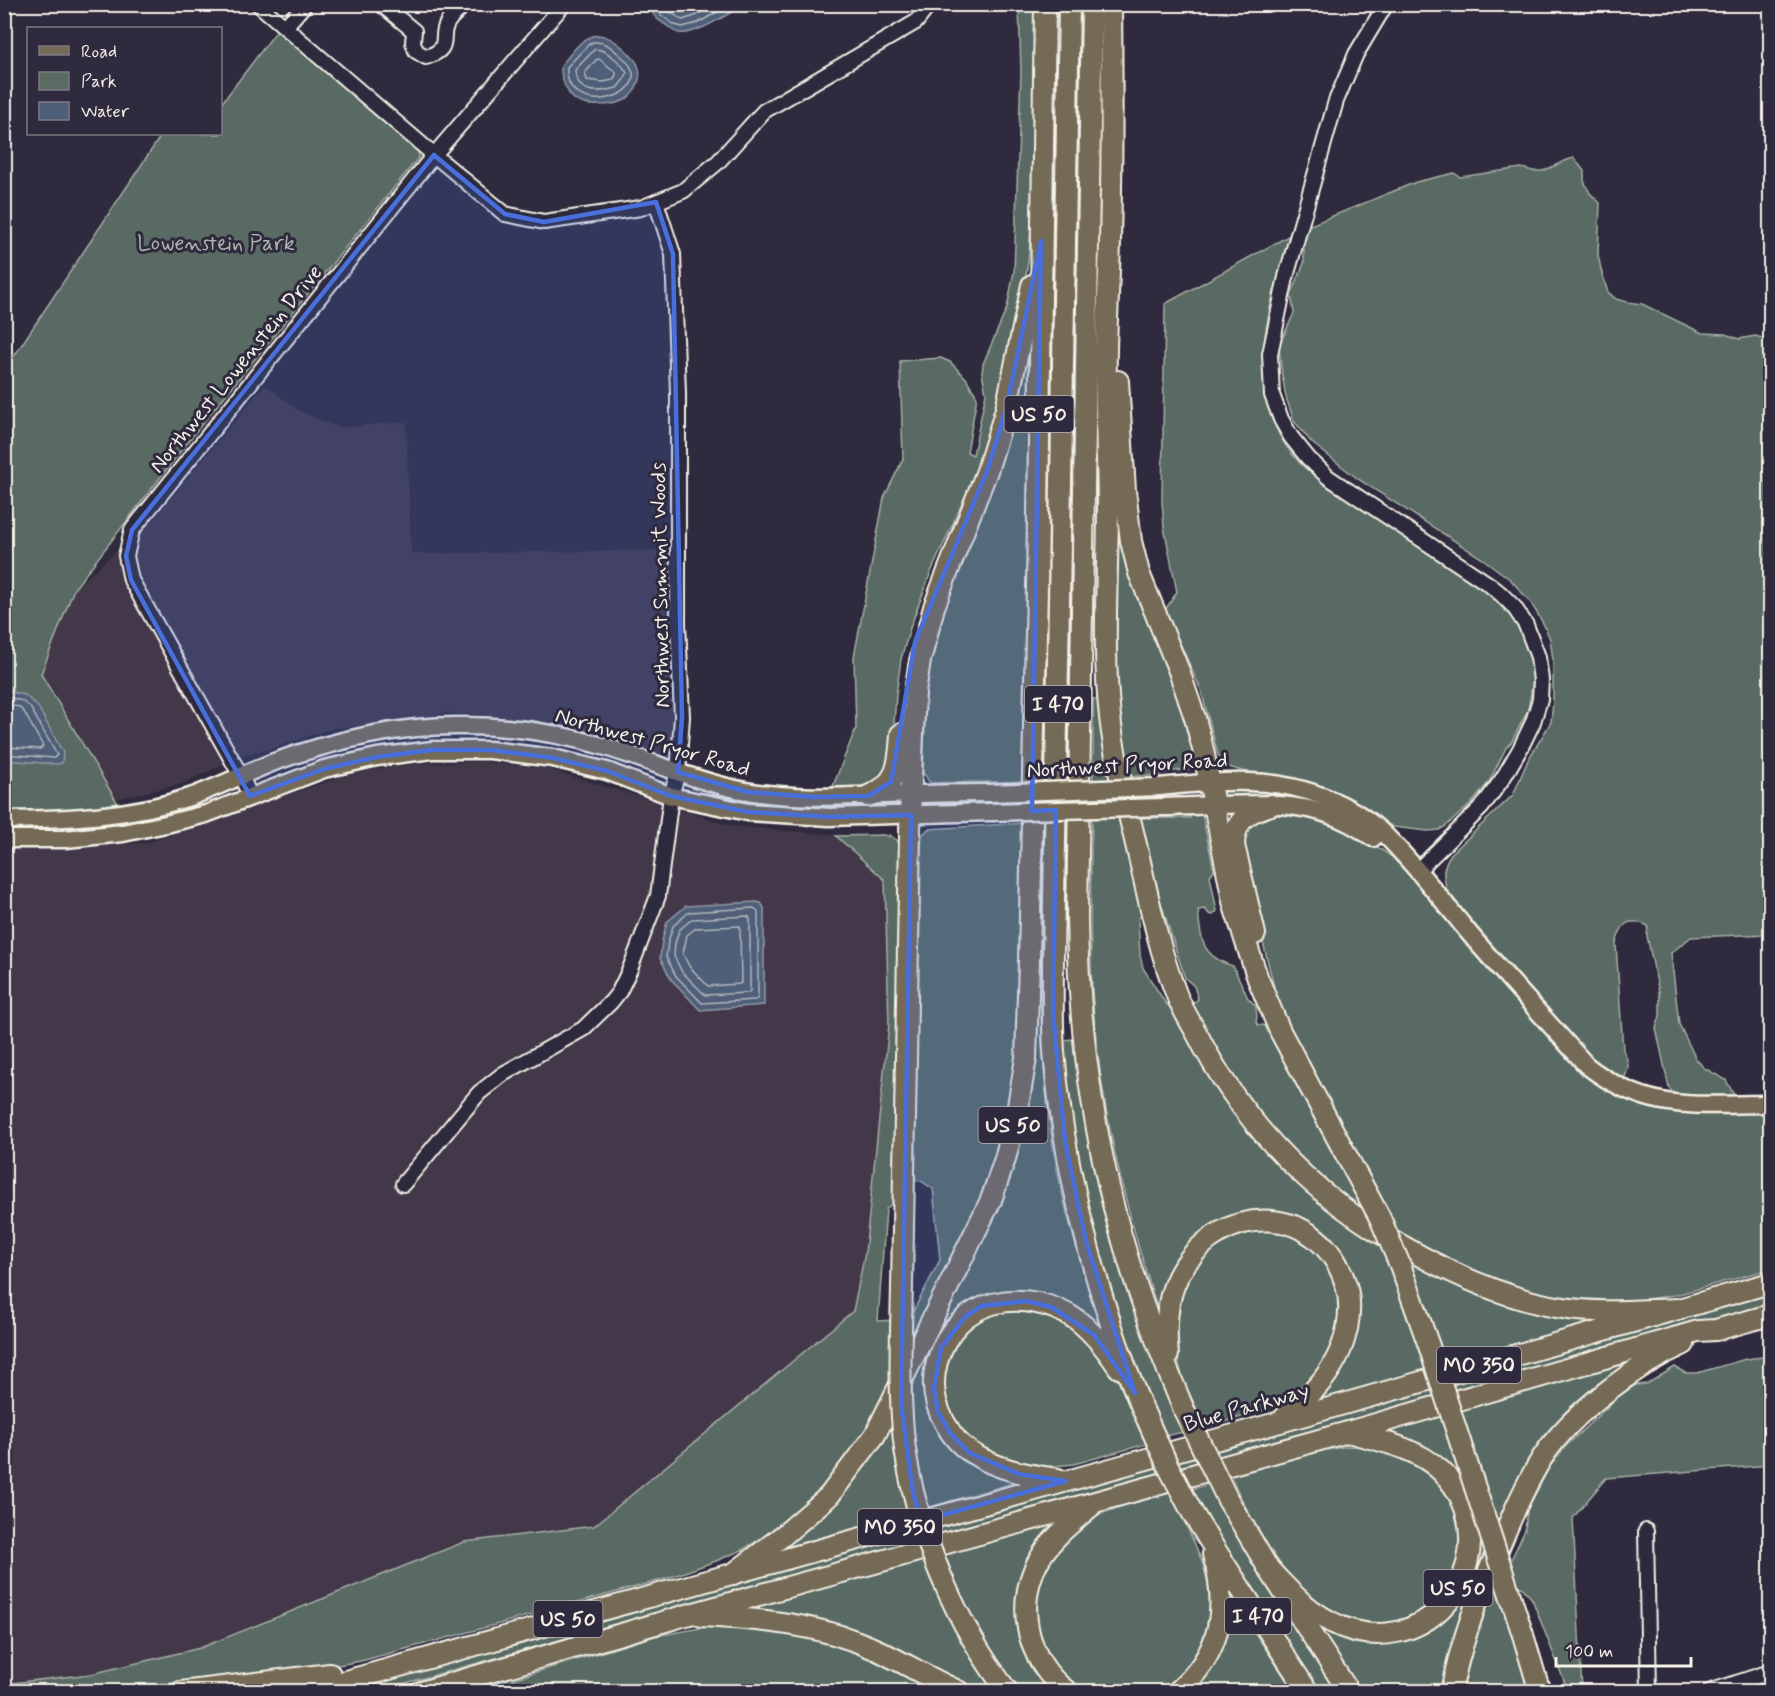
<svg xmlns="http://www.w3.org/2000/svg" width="1775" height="1696" viewBox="0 0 1775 1696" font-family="Mynerve,sans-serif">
<rect width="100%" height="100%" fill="#2f2a3d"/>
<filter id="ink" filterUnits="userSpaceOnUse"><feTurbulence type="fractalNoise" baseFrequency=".0167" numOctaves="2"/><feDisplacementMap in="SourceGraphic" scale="12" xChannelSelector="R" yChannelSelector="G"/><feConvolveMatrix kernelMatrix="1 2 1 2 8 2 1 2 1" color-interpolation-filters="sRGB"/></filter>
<g filter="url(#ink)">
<g fill="#433948">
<path d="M265,385L299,411L339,428L406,422L411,554L678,550L679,758L618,743L556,723L489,716L446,713L384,723L333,728L266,750L248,753L182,784L116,799L42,674L51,647L74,589L156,516Z"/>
<path d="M485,762L544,768L651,800L731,826L835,835L885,880L889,1024L865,1253L853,1311L594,1526L464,1542L273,1617L200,1648L91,1674L5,1684V850L146,843L356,772L422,763Z"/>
</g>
<g fill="#596b63" stroke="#a6aea6" stroke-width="1.5">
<path d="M1019,5H1036L1031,230L1028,262L1013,360L984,455L931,572L911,625L901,659L896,695L891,766L876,785L831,791L856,728L854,657L884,498L903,459L900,361L941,358L950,362L966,378L977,397L967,452L973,455L986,393L982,373L983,364L1007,308L1014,272L1021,72Z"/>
<path d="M278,29L418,148L419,157L198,429L74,589L41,674L120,807L5,814L4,371L162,134H220L221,104Z"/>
<path d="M1574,158L1584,171V181L1590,193L1600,203L1598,255L1603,278L1608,292L1616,299L1627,302L1642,304L1702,333L1725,334L1739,339L1755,336L1770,340V934L1691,937L1671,953L1679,1024L1696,1059L1704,1068L1726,1080L1734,1095L1681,1096L1674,1094L1669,1088L1656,1028L1660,1016V997L1647,936L1648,926C1628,916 1621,924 1616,944L1623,1050C1629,1062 1630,1067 1624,1079L1618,1081L1594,1062L1561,1028L1448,893C1443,877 1441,868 1451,854L1513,795L1528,760L1551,722L1553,702V660L1550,639L1543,623L1531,603L1511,580L1483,559L1358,479L1312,443L1294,421L1286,397L1282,375L1279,346L1294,313L1291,295L1304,263V240L1308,226L1416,182L1454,173L1460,177L1521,168L1533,171H1543L1567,160Z"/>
<path d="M1290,235C1268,310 1238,397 1299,462C1305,469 1313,474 1320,480L1487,592L1512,618L1523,633L1529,651L1533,667L1532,686L1528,710L1512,741L1506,748L1489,782L1471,804L1446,826L1439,830L1428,831L1393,827L1335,793L1315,784L1283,777L1242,771L1229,767L1218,755L1201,690L1165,610L1177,592L1164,527L1162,501L1165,304Z"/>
<path d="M1031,332L1025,781C994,783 963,781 932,783L929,782L925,775H923L926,694L934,642L1003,437Z"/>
<path d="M1116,496L1193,740L1196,769L1174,771L1159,775L1127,777L1113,693Z"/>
<path d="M1104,698L1143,892L1142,914L1138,920L1140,955L1143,968L1166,1004L1173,1009L1252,1127L1419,1260L1604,1320L1305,1404L1351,1331L1327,1241L1231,1218L1160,1312L1158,1310C1124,1205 1097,1096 1092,986C1087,890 1095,795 1093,699Z"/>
<path d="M1220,789L1299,793L1358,823L1223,800Z"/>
<path d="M1202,813L1214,870L1210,876L1217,911L1213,915L1209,914L1205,909L1198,910C1201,940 1201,956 1233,966L1248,998L1256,1006L1257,1018L1256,1021L1258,1025L1272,1026L1377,1222L1310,1174L1233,1084L1191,1005L1198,999L1194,986L1185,978L1160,900L1158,902L1136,818H1190V814Z"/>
<path d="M1267,813L1301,815L1328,820L1372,843L1393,858L1412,878L1492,970L1620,1094L1770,1110V1269L1676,1295L1610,1304L1549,1299L1497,1283L1401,1237L1377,1190L1314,1076L1290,1028L1275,991L1239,845L1241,829Z"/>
<path d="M1024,823L1018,1073L988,1188L870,1425L822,1490L778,1528L742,1550L716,1561L665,1579L361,1661L304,1671L217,1681L127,1685L63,1691H5L4,1684L91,1674L200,1648L464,1542L594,1526L853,1311L865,1253L889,1024L885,880L836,836L885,835L888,837L889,835L898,841L901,846L899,1198L886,1209L878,1321L896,1320L906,1325L940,1260L933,1189L921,1181L914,1180L917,877L922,835L928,829Z"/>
<path d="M1040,911C1039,1008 1041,1105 1064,1201C1075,1246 1090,1291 1104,1336L1043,1297L953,1323L935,1411L1020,1481L763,1555L837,1492L1002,1186L1036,913Z"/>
<path d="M1074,1039C1091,1174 1123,1309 1184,1432L1165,1436L1156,1418L1122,1333L1086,1207L1072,1127L1063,1040Z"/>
<path d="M1241,1225L1300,1234L1338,1277L1342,1323L1325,1364L1304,1388L1281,1404L1252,1414L1206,1427L1183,1381L1174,1344L1172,1312L1194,1259Z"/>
<path d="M1770,1292V1303L377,1691L340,1692Z"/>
<path d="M1001,1309H1037L1077,1329L1116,1376L1146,1444L1074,1464L1044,1467L1013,1464L971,1442L950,1417L941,1386L947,1357L963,1332L982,1316Z"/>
<path d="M1645,1355L1559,1427L1446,1691H1360L1311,1617L1349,1636L1448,1609L1470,1507L1384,1432L1435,1415Z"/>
<path d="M1770,1356V1465L1606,1478L1573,1518L1582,1691H1568L1532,1599L1522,1587H1516L1509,1564L1525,1530L1527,1510L1549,1468L1565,1447L1620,1395L1636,1385L1647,1384L1675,1367L1685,1373H1697L1746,1359Z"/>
<path d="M1348,1446C1363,1446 1403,1451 1414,1459C1420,1463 1426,1469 1431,1474C1450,1492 1460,1512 1460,1538C1461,1584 1426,1623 1379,1624C1373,1625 1366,1626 1361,1625C1350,1623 1336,1617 1327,1613C1320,1610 1315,1603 1310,1598C1275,1565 1250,1520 1231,1476L1326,1450Z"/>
<path d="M1210,1484L1233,1528L1338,1691H1315L1211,1531L1190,1489Z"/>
<path d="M1170,1493C1196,1547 1230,1598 1196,1657C1187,1671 1175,1685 1159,1691C1153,1693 1144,1691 1137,1691C1118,1691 1100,1691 1081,1692L1062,1680L1030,1627L1041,1563L1093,1517L1122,1506Z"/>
<path d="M1065,1519L1021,1582L1057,1691H978L937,1672L738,1610Z"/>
<path d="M1495,1569L1533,1691L1456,1692Z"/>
<path d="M1230,1596L1294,1691L1181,1692Z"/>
<path d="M713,1626L813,1632L953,1692H455L512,1676L513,1679L655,1636Z"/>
</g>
<g fill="#4f5f79" stroke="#9199a5" stroke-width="1.5">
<path d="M649,5V4L744,5C729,13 695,36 679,33C672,32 669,26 663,23C655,18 652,14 649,5Z"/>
<path d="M598,35C611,36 625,48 633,58C646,71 638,93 623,101C611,106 587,107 577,101C571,98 568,92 565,86C562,79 559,71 562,64C572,53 582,36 598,35Z"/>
<path d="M4,690L25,695L38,707L63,753L62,763L57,764L5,760Z"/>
<path d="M756,902L761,903L764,908V1005L700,1010L671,979L660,958L662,941L667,922L686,906Z"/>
</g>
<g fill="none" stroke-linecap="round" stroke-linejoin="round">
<g stroke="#b2b7bc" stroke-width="1.5">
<path d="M656,4L661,15L675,25L682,27L698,23L731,4"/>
<path d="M663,4L666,9L682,20L695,16L715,4"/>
<path d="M593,42C606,41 612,48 621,56C668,95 563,124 567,67L588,45Z"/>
<path d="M595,49C606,49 622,63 627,73L625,78L617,88C598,93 577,95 575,70Z"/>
<path d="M599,59L616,72V75L613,80L603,82L587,80L585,73L596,60Z"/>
<path d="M4,696L22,701L30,707L57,755L54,758L4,754"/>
<path d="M4,704L19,707L24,712L43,746L40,749L4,747"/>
<path d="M754,908L758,911V998L755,1000L702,1003L676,976L666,957L668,942L673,926L689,912Z"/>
<path d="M748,916L750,919V991L748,993L705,995L682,972L674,956L675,944L679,930L692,919Z"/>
<path d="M740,926L741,983L739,984L708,986L689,966L683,954L687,935L696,928Z"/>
</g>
<defs>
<g id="minor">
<path d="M258,4L434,155L505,214L544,222L641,208L683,191L718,162L764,111L916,22L930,4"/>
<path d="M381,4L414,31L413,42L416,51L426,57C455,48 436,36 450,19C454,14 460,10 464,4"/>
<path d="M1386,4L1356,54L1336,101L1286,277L1270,354L1272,395L1281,419L1291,437L1308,458L1328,477L1490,585L1501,594L1514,607L1526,625L1538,657L1541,680L1540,699L1533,722L1520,749L1503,778L1482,807L1417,871"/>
<path d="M285,27L305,4"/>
<path d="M250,796L241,776L131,580L126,556L132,530L434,155L564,4"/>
<path d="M403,1184L479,1093L503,1074L583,1029L611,1002L619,992L630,969L658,896L671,796L678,772L682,717L678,623V393L673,254L656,202"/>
<path d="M1646,1531L1649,1692"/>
<path d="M1709,1692L1770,1672"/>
</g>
<g id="major">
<path d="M1159,787C1189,784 1219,781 1249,782C1298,783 1351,801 1386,836C1416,866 1442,900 1469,933C1507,978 1547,1021 1586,1065C1649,1114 1696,1104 1770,1104"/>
<path d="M1165,807C1214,806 1280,798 1327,814C1343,819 1359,828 1373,838"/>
<path d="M4,820C67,819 130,817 190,797C218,787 246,773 274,762C332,741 395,726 457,726C507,725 558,733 606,747C654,762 697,782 746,791C791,799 838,797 883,795C918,794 954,793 989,793"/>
<path d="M4,839H66L123,833L166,824L206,814L324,769L377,757L432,750H490L553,758L607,771L671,796L748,812L829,817L992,812"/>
</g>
<g id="highway">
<path d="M1069,4L1053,960C1053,990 1052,1021 1054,1051C1061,1140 1080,1227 1107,1312C1118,1348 1131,1384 1147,1419"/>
<path d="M1092,4L1077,917C1078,1008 1088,1098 1109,1187C1126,1264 1154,1338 1184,1410"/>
<path d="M1111,4C1112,84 1112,163 1110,242C1109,278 1107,313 1106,349C1105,400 1107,452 1108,504C1108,575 1102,647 1110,717C1115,763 1128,809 1138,853C1149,901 1159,950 1177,996C1182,1008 1189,1020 1196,1032C1238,1116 1302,1185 1382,1234C1435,1266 1501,1299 1563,1308C1600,1314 1640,1310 1677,1309"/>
<path d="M1118,381L1125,490L1131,541L1139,573L1179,671L1195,718L1203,749L1234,906L1258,979L1280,1031L1352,1166"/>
<path d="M868,796C899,784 899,763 901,734"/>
<path d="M1255,934L1234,845C1235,819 1248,812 1271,805"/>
<path d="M902,1285L911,778L915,691L920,661L934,607L987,471L1006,409L1032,285"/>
<path d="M1168,1355C1165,1326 1166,1296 1181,1271C1223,1200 1321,1203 1346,1285C1354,1312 1346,1345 1331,1368C1320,1387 1301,1403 1284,1418"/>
<path d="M1058,1479C1028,1475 998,1470 972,1453C960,1446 951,1434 945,1423C934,1404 931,1383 937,1362C955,1297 1025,1285 1077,1320C1094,1333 1107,1350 1119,1368"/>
<path d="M1228,1500L1268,1568L1349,1692"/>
<path d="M1192,1512L1209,1540L1308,1692"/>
<path d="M1268,1568C1290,1592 1311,1615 1342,1627C1419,1657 1490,1585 1465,1508C1460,1494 1451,1480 1440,1470C1415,1447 1380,1441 1348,1432"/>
<path d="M733,1574L785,1534L829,1496L875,1435L991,1200L1005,1159L1017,1112L1026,1058L1029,961L1037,587L1045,4"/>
<path d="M701,1616C761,1619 821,1624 877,1650C905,1663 932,1680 960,1692"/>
<path d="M1523,1635L1540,1692"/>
<path d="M181,1692L330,1674"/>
<path d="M306,1692L1280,1422L1770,1283"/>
<path d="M421,1692L683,1616L1348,1432L1698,1331L1716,1330L1770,1315"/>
<path d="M1068,1692C1025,1661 1013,1599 1042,1555C1054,1536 1074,1521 1091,1506"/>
<path d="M1177,1692C1221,1654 1229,1609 1213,1554"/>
<path d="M1451,1692C1460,1646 1475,1604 1493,1561C1508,1526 1522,1490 1542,1458C1571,1413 1636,1365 1684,1344"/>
</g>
</defs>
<use href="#minor" stroke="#f4f1e8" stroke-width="18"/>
<use href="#major" stroke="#f4f1e8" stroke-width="21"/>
<use href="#highway" stroke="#f4f1e8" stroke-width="24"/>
<use href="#minor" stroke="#2f2a3d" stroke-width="14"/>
<use href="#major" stroke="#756a55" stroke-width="16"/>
<use href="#highway" stroke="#756a55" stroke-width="20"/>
<defs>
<g id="major-bridge">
<path d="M989,793L1159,787"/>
<path d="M992,812L1165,807"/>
</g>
<g id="highway-bridge">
<path d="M1352,1166L1380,1218L1400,1265L1429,1346L1523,1635"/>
<path d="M902,1285C901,1339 898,1395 905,1449C917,1533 956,1625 1008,1692"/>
<path d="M1184,1410L1228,1500"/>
<path d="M1147,1419L1168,1466L1192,1512"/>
</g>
</defs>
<use href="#major-bridge" stroke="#f4f1e8" stroke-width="21" stroke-linecap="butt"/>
<use href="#highway-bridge" stroke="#f4f1e8" stroke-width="24" stroke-linecap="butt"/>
<use href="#major-bridge" stroke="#756a55" stroke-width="16"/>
<use href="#highway-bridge" stroke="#756a55" stroke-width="20"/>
</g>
</g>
<path fill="#486fdb" fill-opacity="0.2" stroke="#486fdb" stroke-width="4.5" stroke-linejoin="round" d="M434,155L505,214L544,222L656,202L673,254L682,717L678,772L748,792L814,797L868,796L891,782L915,642L987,471L1006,409L1041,241L1032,811L1056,810L1053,1012L1065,1141L1086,1241L1135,1393L1094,1335L1051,1307L1026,1301L982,1306L965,1317L941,1348L934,1389L938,1412L951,1434L970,1453L1019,1474L1066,1481L921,1521L913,1493L901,1404L911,815L829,817L748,812L671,796L607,771L553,758L490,750H432L377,757L324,769L250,796L131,580L126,556L132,530Z"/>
<g text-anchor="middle" stroke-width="6" stroke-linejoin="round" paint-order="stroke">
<g fill="#2f2a3d" stroke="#b9b5b5" stroke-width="1.5">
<rect x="1004.5" y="396" width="69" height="36" rx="4.5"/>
<rect x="1025" y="686" width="66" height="36" rx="4.5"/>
<rect x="978.5" y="1107" width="69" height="36" rx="4.5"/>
<rect x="1437" y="1347" width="84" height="36" rx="4.5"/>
<rect x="858" y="1509" width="84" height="36" rx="4.5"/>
<rect x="1423.5" y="1570" width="69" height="36" rx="4.5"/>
<rect x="1225" y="1598" width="66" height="36" rx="4.5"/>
<rect x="533.5" y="1601" width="69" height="36" rx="4.5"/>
</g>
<g font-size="21" font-weight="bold" fill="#f4f1e8">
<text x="1039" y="421">US 50</text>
<text x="1058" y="711">I 470</text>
<text x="1013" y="1132">US 50</text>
<text x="1479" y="1372">MO 350</text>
<text x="900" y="1534">MO 350</text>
<text x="1458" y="1595">US 50</text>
<text x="1258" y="1623">I 470</text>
<text x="568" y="1626">US 50</text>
</g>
<g font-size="22" fill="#aeb5ac" stroke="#2f2a3d">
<text x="216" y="250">Lowenstein Park</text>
</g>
<g font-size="22" fill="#f4f1e8" stroke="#2f2a3d">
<text transform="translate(235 368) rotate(-51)" y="8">Northwest Lowenstein Drive</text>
<text transform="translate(659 585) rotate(-91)" y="8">Northwest Summit Woods</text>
<text transform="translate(653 741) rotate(16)" y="8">Northwest Pryor Road</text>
<text transform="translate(1127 764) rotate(-3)" y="8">Northwest Pryor Road</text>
<text transform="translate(1246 1406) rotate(-16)" y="8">Blue Parkway</text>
</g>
</g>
<rect width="1775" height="1696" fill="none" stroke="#2f2a3d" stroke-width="24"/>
<rect x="12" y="12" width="1751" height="1672" fill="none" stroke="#f4f1e8" stroke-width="2" filter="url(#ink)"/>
<rect x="27" y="27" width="195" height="108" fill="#2f2a3d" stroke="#7e7a81" stroke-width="1.5"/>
<rect x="39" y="46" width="30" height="9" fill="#756a55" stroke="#7e7a81" stroke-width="1.5"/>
<text x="81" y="57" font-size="18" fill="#f4f1e8">Road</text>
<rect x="39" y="72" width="30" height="18" fill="#596b63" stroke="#7e7a81" stroke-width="1.5"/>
<text x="81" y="87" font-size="18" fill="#f4f1e8">Park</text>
<rect x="39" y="102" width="30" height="18" fill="#4f5f79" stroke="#7e7a81" stroke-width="1.5"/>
<text x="81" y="117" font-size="18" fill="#f4f1e8">Water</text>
<path d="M1556 1657v9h135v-9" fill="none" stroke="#f4f1e8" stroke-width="3"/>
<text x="1565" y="1657" font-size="18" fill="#f4f1e8" stroke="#2f2a3d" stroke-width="4.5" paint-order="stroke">100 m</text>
</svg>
